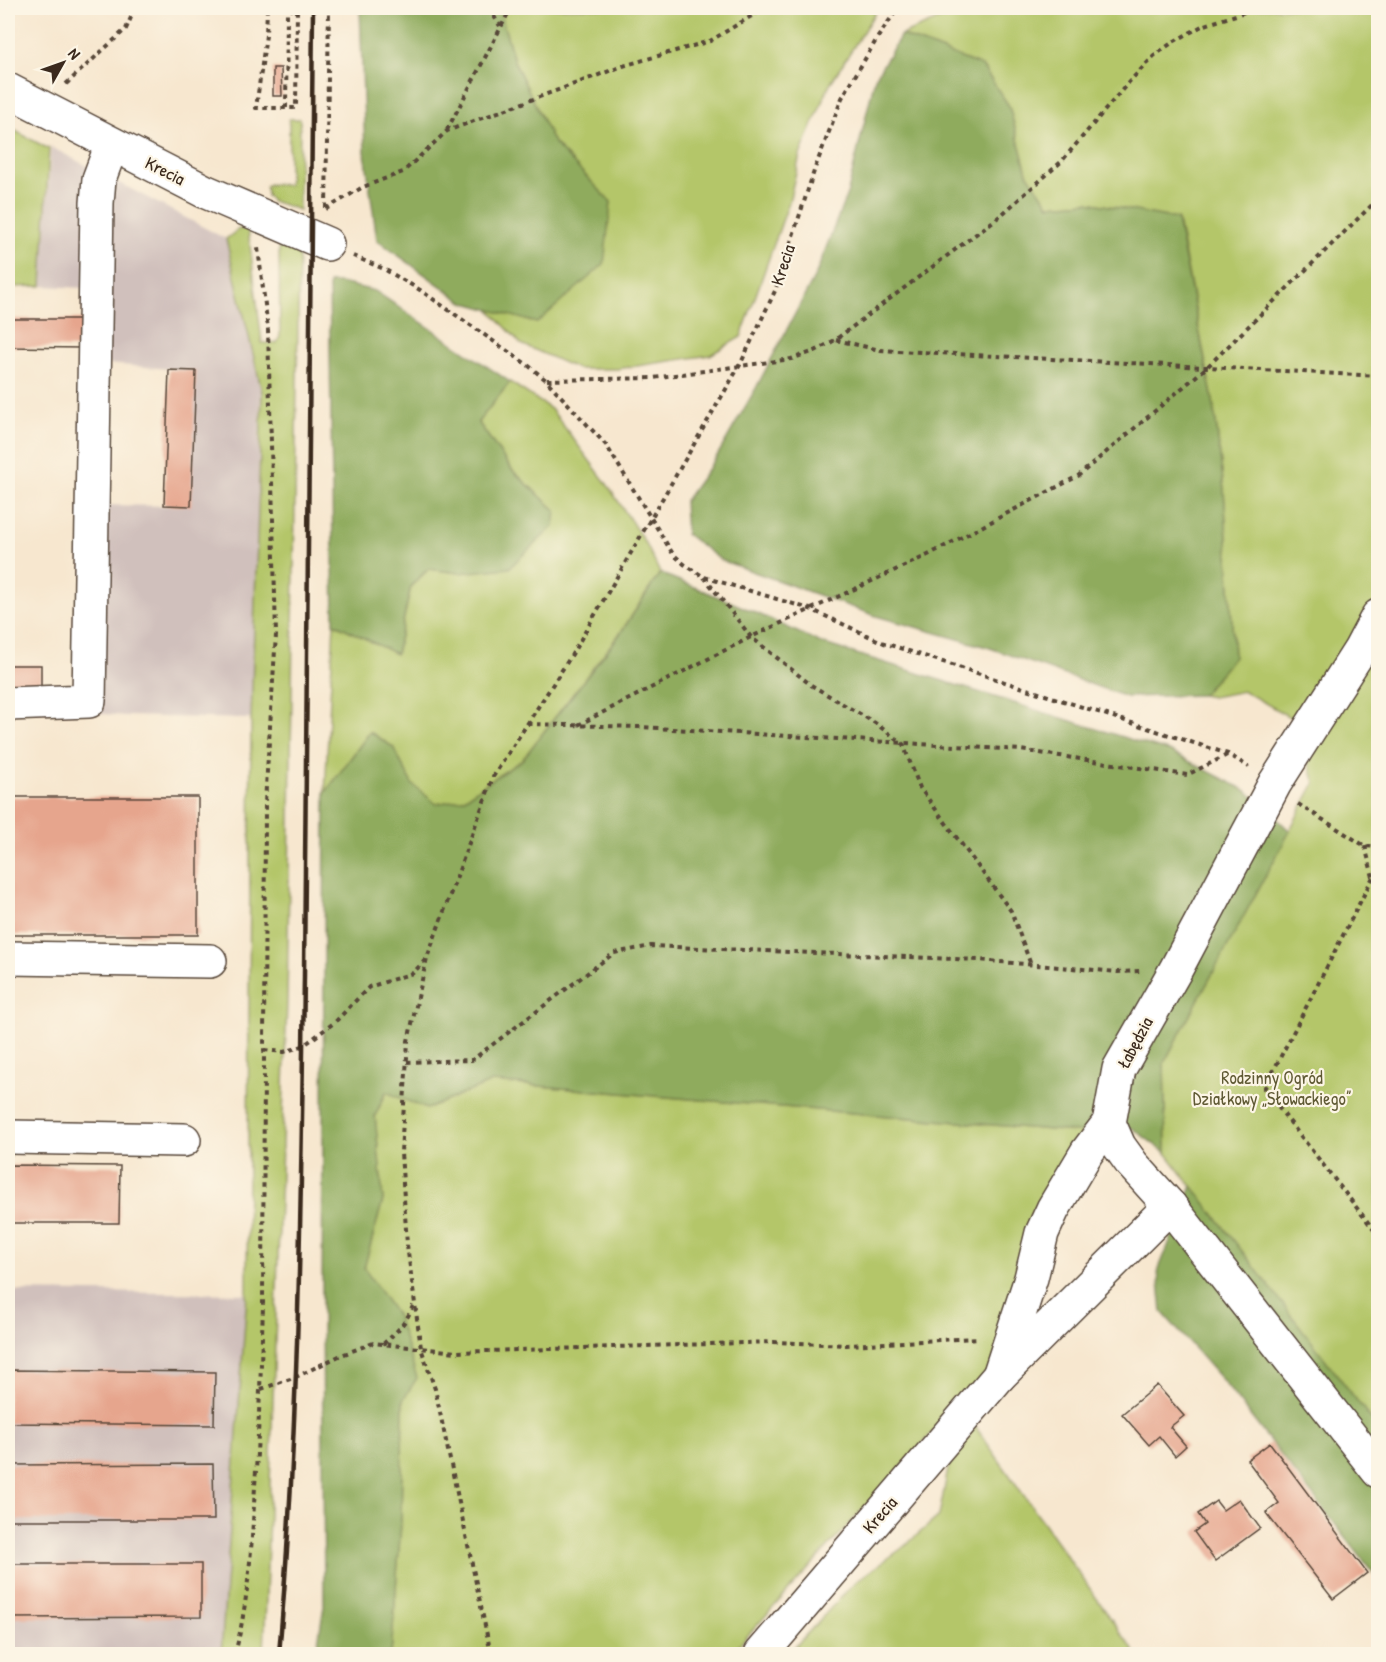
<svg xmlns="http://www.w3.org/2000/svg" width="1386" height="1662" viewBox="0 0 1386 1662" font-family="'Patrick Hand',sans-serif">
<rect width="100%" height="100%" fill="#fcf5e5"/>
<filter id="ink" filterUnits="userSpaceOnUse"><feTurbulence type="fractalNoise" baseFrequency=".0167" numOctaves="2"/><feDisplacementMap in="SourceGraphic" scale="12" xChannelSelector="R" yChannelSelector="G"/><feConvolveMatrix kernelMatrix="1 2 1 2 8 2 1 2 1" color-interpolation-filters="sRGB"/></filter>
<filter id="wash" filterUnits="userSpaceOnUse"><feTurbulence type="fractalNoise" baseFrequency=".008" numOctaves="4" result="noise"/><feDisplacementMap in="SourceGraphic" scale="24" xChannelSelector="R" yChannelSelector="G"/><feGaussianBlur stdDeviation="1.35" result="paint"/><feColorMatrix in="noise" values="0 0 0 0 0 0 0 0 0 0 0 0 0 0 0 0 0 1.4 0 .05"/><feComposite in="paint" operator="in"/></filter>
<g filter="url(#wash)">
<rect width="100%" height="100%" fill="#f7e7cf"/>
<g fill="#d0c0bc">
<path d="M51,147L226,239L261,387L251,719L126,716L82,712L85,505L191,506L196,371L107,364L85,288L42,286Z"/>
<path d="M8,1291L247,1294L221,1654H8Z"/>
</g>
<g fill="#b4c669" stroke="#787844" stroke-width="1.5">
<path d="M499,8H878L830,84L800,155L789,202L741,337L710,355L617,369H578L521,344L488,308L537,323L611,202L554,143L514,61Z"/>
<path d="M985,8H1378V1428L1166,1153L1164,1063L1315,783L1295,720L1244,691L1212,697L1202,695L1234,656L1224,490L1214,406L1178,220L1088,202L1049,205L1027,173L1009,106L982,66L901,35L942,18Z"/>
<path d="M289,119H300L299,210L272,201L267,196L266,186L270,184L289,185Z"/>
<path d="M8,127L49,149L42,286L8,287Z"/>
<path d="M239,229H248L262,343H277L280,336L279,248L289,247L299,256L287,1002L264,1654H221L247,1294L251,719L262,392L226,239Z"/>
<path d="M510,382L551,409L607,484L646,544L660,573L623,629L522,760L463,799L436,804L412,784L393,747L370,732L325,793L334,623L396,654L411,586L429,569L460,573L556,511L512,470L478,422Z"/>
<path d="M492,1082L1087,1133L1033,1212L992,1367L731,1654H391L401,1523L403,1400L364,1268L383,1200L375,1116L387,1092L427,1109Z"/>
<path d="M972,1422L1136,1654H788L856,1581L901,1549L939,1516L949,1464Z"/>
</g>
<g fill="#8fab5d" stroke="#656a3e" stroke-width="1.5">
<path d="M360,8H499L514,61L554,143L611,202L604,264L537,323L463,302L377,240L365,153Z"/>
<path d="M901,35L982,66L1009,106L1027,173L1049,205L1088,202L1177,219L1214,406L1224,490L1234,657L1202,695L1126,697L990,648L876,616L721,560L686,534L684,502L717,456L756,388L816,274L848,191L875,78Z"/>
<path d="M329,283H340L375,291L510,382L478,422L512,470L556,511L554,526L509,568L460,573L428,569L411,586L396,654L334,623Z"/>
<path d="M660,573L750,610L821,643L1171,752L1247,791L1290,831L1164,1063L1166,1153L1132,1128L1087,1133L492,1082L427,1109L386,1092L375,1116L383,1200L364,1268L397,1316L417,1378L403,1400L401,1523L391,1654H316L324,1606L322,1297L325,793L370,732L393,747L412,784L436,804L463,799L522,760L620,634Z"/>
<path d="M1192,1186L1378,1428V1579L1223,1381L1162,1312L1158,1271Z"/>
</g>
<g id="blocks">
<g fill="#e6a58d">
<path d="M273,68H281L282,96H273Z"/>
<path d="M8,319H83L82,348L8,347Z"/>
<path d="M169,370L196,371L191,506L164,505Z"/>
<rect x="8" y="665" width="33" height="29"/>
<rect x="8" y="797" width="190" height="138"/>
<path d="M8,1165L120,1166L119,1223H8Z"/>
<path d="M8,1370L215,1372L214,1425L8,1423Z"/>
<path d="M1157,1385L1184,1416L1170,1427L1186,1446L1175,1456L1159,1436L1149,1445L1122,1414Z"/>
<path d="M1270,1443L1367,1573L1333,1599L1266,1513L1279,1503L1247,1460Z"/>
<path d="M213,1464L214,1520H8V1465Z"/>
<path d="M1239,1499L1260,1528L1215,1561L1194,1532L1205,1524L1198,1514L1216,1501L1223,1510Z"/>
<path d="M8,1564H201V1617L8,1618Z"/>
</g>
</g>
</g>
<g filter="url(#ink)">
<use href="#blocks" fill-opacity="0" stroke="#574639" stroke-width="1.5"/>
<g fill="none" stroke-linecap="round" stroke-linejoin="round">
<defs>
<g id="minor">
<path d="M8,90L204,191L327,244"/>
<path d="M1378,616L1360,650L1275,783L1175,971L1119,1069L1109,1123L1119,1146L1132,1164L1170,1206L1378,1471"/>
<path d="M8,704L89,701L97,203L99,179L112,144"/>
<path d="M8,958L210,961"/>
<path d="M1109,1123L1087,1152L1053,1209L1042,1233L1031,1278L999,1376L1170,1206"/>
<path d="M8,1137L184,1140"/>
<path d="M761,1654L999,1376"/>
</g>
</defs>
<use href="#minor" stroke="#574639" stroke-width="36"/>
<g stroke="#574639" stroke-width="4" stroke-dasharray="4.5 4.5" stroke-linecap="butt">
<path d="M267,8L266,35L256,108H296L297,8"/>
<path d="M489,8L500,26"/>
<path d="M66,84L126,29L135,8"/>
<path d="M286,108L287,13L294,8"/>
<path d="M447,130L511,8"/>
<path d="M326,208L329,8"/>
<path d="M326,209L363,187L403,172L447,131L623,66L710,41L765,8"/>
<path d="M353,256L384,269L420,290L529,366L546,380L606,445L673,554L684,564L704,577L810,609L884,643L1228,754L1249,767"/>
<path d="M836,340L880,350L1378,376"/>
<path d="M547,380L653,378L791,359L815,351L835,340L1000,216L1061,162L1128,83L1154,56L1173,42L1202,26L1257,8"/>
<path d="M704,577L751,637L811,685L875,723L903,744L920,788L1011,911L1031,965"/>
<path d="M528,724L640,727L1020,750L1187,775L1227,755"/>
<path d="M578,725L751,637L928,555L1078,476L1207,367L1378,199"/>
<path d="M1298,804L1365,846L1378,847"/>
<path d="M1365,846L1373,877L1378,884"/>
<path d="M1373,877L1264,1089L1378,1235"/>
<path d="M264,1050L284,1052L303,1046L335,1022L369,987L413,973L426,959"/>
<path d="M407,1062L472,1060L614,953L651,946L978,960L1118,972L1140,971"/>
<path d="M383,1344C398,1331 407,1322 414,1303"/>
<path d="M261,1389L296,1377L339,1356L373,1343L456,1352L774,1342L847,1345L978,1338"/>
<path d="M235,1654C249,1599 252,1542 255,1486C259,1426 261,1366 263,1306L265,802L276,635L268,329L258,248"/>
<path d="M491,1654L435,1389L421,1348L407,1245L401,1152L408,1041L427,958L493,777L571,656L740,365L775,291L815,168L842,98L878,37L898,8"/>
</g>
<use href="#minor" stroke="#fff" stroke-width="33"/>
<path stroke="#3b2a1e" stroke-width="4.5" d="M279,1654C299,1429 301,1203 304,976C309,653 310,330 313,8"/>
</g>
</g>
<g text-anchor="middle" stroke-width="4.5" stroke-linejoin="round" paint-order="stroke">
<g font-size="18" fill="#3b2a1e" stroke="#fcf5e5">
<text transform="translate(165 171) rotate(27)" y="6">Krecia</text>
<text transform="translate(783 265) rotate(-72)" y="6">Krecia</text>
<text transform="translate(1135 1043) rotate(-62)" y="6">Łabędzia</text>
<text transform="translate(880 1515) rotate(-49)" y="6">Krecia</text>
</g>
<g font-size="18" fill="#5f5934" stroke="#fcf5e5">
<text x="1272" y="1084">Rodzinny Ogród<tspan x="1272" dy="21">Działkowy „Słowackiego”</tspan></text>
</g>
</g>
<rect width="1386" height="1662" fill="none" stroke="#fcf5e5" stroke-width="30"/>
<g transform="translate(63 63) rotate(50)" stroke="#fcf5e5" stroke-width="4.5" paint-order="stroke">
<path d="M0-4.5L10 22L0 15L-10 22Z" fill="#3b2a1e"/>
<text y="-9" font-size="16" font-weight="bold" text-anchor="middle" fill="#3b2a1e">N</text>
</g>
</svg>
